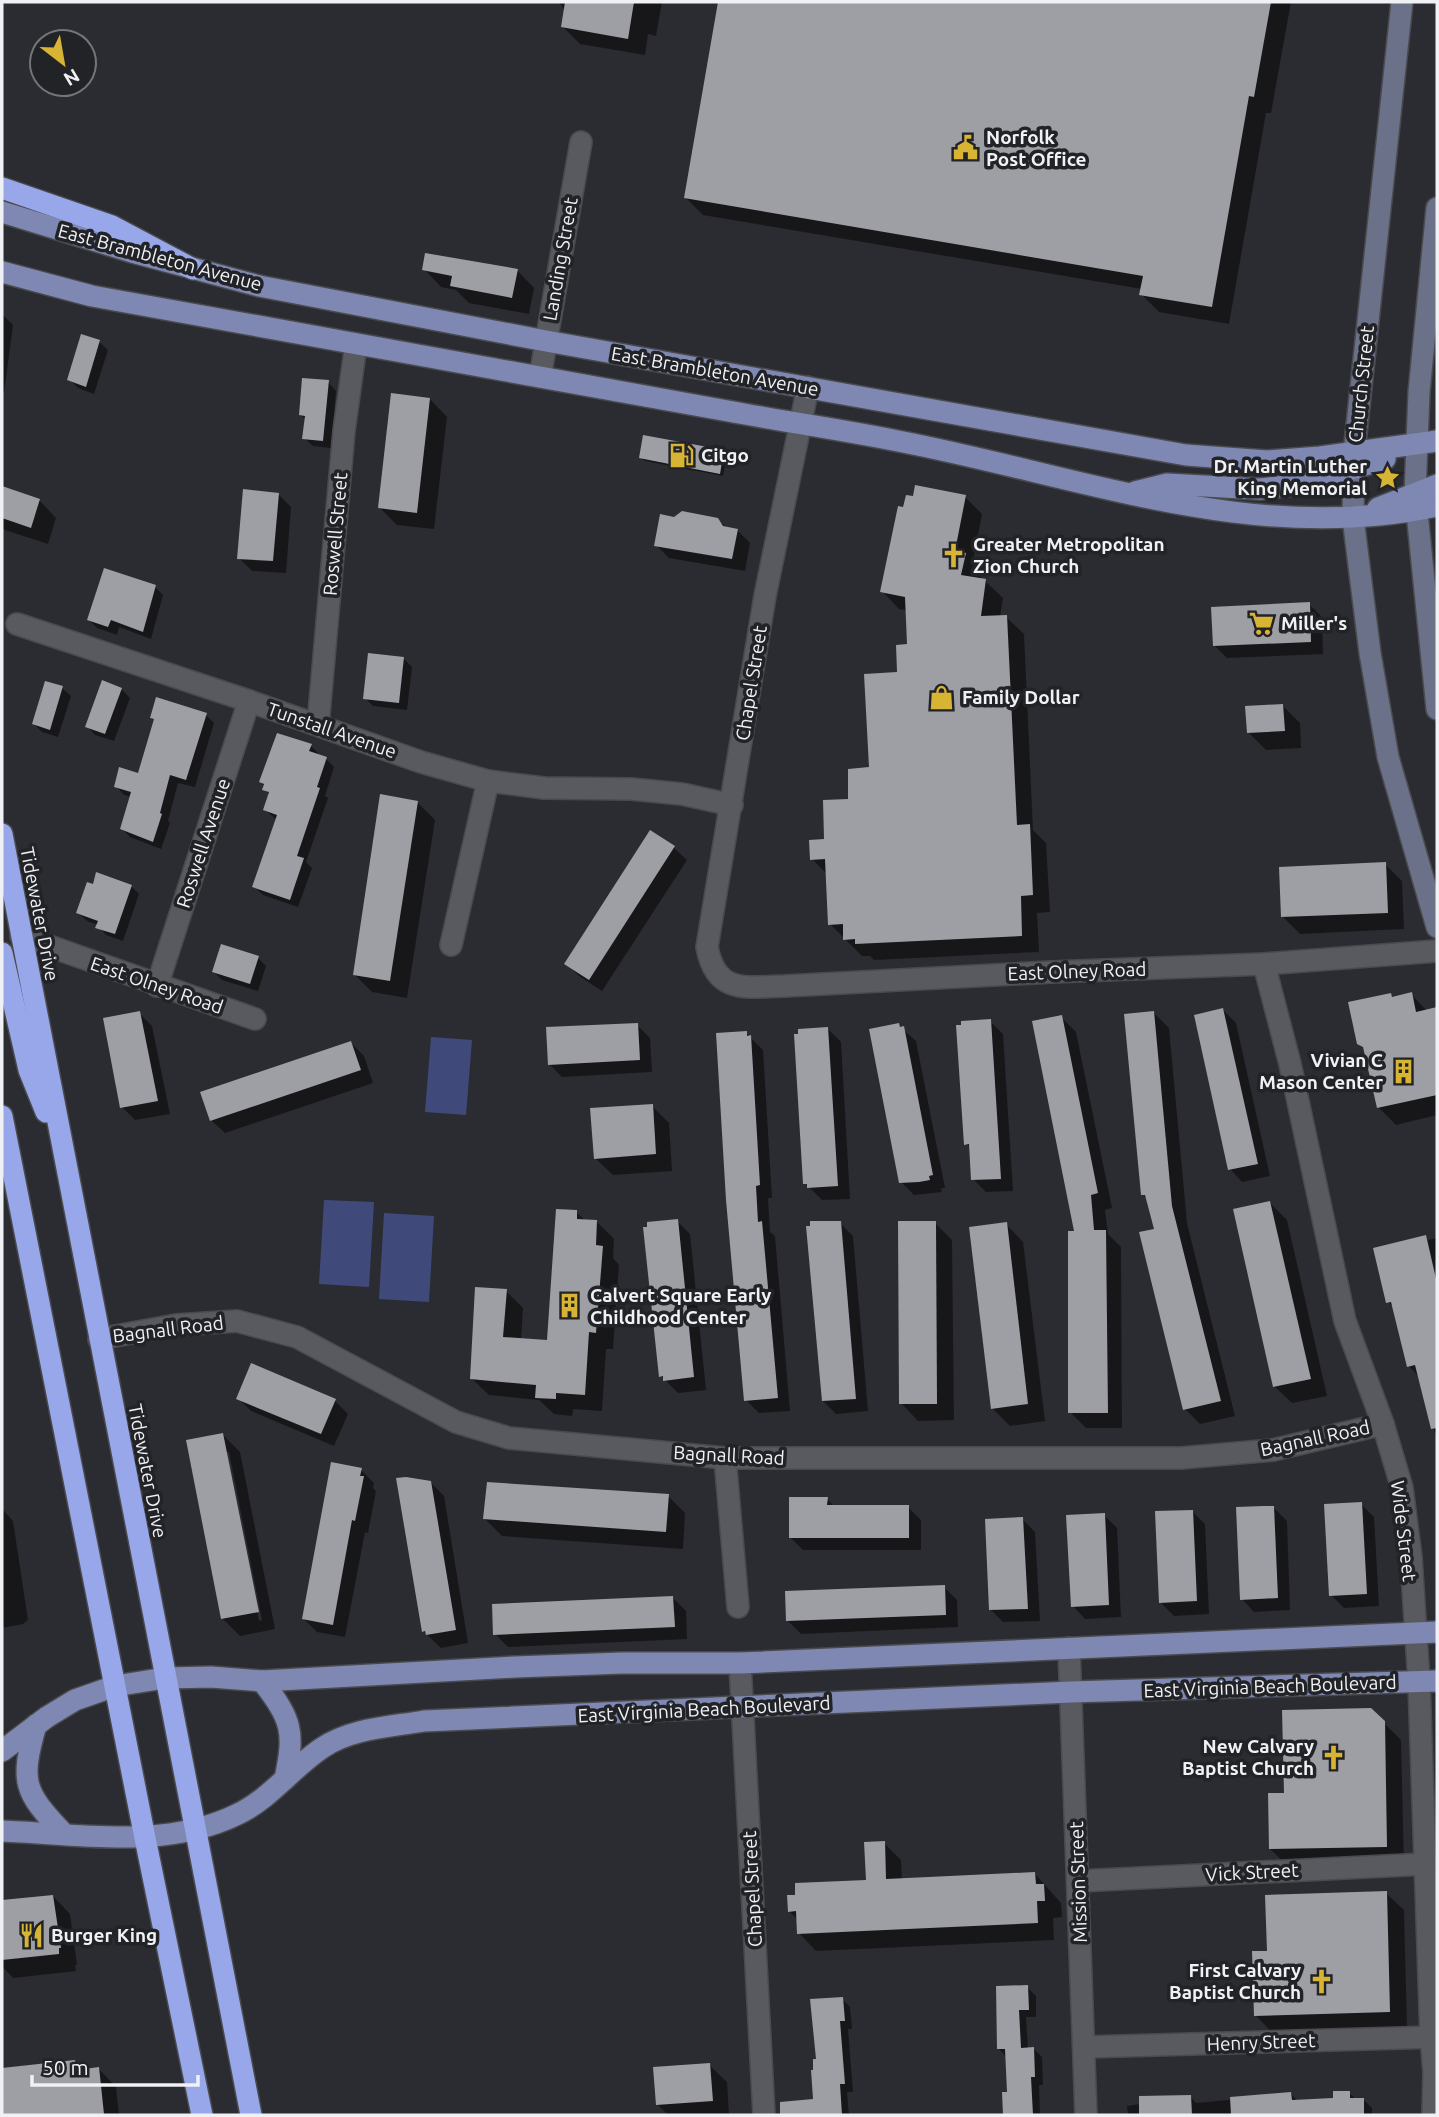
<svg xmlns="http://www.w3.org/2000/svg" width="1439" height="2117" viewBox="0 0 1439 2117" font-family="Ubuntu,sans-serif">
<rect width="100%" height="100%" fill="#2b2c31"/>
<g fill="#404a7a">
<path d="M431,1037L472,1040L466,1115L425,1112Z"/>
<path d="M324,1200L374,1202L369,1287L319,1284Z"/>
<path d="M384,1213L434,1216L429,1302L379,1299Z"/>
</g>
<g fill="#0007" fill-rule="evenodd">
<path d="M559,2H662L656,36L648,34L645,55L580,44L563,27L565,11Z"/>
<path d="M720,2H1291L1271,113H1266L1229,324L1159,312L1141,294L1142,289L703,215L686,198Z"/>
<path d="M424,269L517,270L534,288L529,314L469,303L456,290L441,287Z"/>
<path d="M2,314L13,325L4,393L2,392Z"/>
<path d="M99,342L108,350L94,394L78,388L69,379Z"/>
<path d="M328,382L336,391L331,448L313,446L304,438L306,420L301,415Z"/>
<path d="M430,399L447,417L434,529L397,525L380,508Z"/>
<path d="M723,452L727,455L723,476L645,461L641,458Z"/>
<path d="M2,488L39,500L56,518L48,544L2,529Z"/>
<path d="M278,494L291,507L286,573L252,571L239,558Z"/>
<path d="M965,497L982,514L973,562L982,572L980,580L985,581L1003,598L1000,617H1006L1024,634L1033,830L1046,843L1050,912L1037,913L1039,952L874,960L870,956H862L830,924L827,874L812,859L826,841L871,769L899,674L909,646L907,610L899,609L882,591Z"/>
<path d="M717,519L727,528L737,530L750,543L745,571L669,558L656,545Z"/>
<path d="M155,587L163,595L151,639L119,627L117,635L97,628L89,620Z"/>
<path d="M1309,604L1322,617L1323,654L1227,658L1214,645Z"/>
<path d="M404,659L412,667L407,710L373,706L365,698Z"/>
<path d="M103,683L121,689L130,698L114,741L95,735L87,726Z"/>
<path d="M62,688L71,696L58,737L42,732L34,724Z"/>
<path d="M1283,706L1300,723L1301,748L1266,750L1248,732Z"/>
<path d="M206,715L214,723L195,787L178,783L168,821L170,823L161,849L130,837L122,829L132,797L124,795L116,786L139,775L156,721L152,717Z"/>
<path d="M311,746L319,754L318,756L326,759L334,767L325,796L328,798L306,862L312,868L298,907L263,895L254,887L277,820L265,810L270,796L261,782Z"/>
<path d="M417,802L435,820L407,998L372,992L355,975Z"/>
<path d="M651,832L674,848L687,860L602,991L579,976L566,963Z"/>
<path d="M1385,864L1402,881L1404,929L1300,934L1283,917Z"/>
<path d="M131,886L139,894L123,941L106,935L98,925L87,921L78,913Z"/>
<path d="M258,958L266,966L258,991L222,980L214,972Z"/>
<path d="M1411,994L1427,1011L1437,1009V1115L1396,1125L1378,1107L1365,1049L1359,1043L1391,995L1394,998Z"/>
<path d="M1223,1010L1236,1023L1270,1176L1242,1182L1230,1169Z"/>
<path d="M139,1013L152,1026L170,1114L135,1120L122,1107Z"/>
<path d="M1154,1013L1169,1028L1187,1223L1235,1416L1200,1424L1185,1409L1156,1230L1148,1200L1143,1194Z"/>
<path d="M1061,1017L1076,1032L1112,1208L1105,1210L1108,1234L1121,1247L1122,1428H1086L1070,1412L1076,1232Z"/>
<path d="M990,1021L1003,1034L1013,1191L986,1192L973,1179L971,1148L966,1144Z"/>
<path d="M637,1025L650,1038L652,1072L562,1077L549,1064Z"/>
<path d="M898,1025L916,1041L945,1188H941L942,1192L914,1195L901,1182Z"/>
<path d="M828,1029L841,1042L850,1199L822,1200L805,1183Z"/>
<path d="M746,1033L763,1050L772,1198H768L770,1232L775,1236L790,1411L759,1413L746,1400Z"/>
<path d="M351,1043L364,1056L373,1083L225,1133L212,1121L203,1093Z"/>
<path d="M652,1106L669,1123L672,1171L613,1175L595,1158Z"/>
<path d="M1270,1203L1287,1220L1327,1396L1292,1403L1274,1386Z"/>
<path d="M576,1212L586,1221L597,1222L614,1239L613,1258L619,1265L613,1349H606L602,1411L573,1409L572,1416L554,1414L539,1400L489,1395L471,1378L506,1291L523,1308L521,1340L549,1342Z"/>
<path d="M677,1221L690,1234L706,1390L678,1393L661,1376Z"/>
<path d="M840,1223L853,1236L868,1411L836,1414L823,1401Z"/>
<path d="M935,1223L952,1240L954,1420L918,1421L901,1403Z"/>
<path d="M1006,1224L1023,1242L1045,1421L1010,1426L992,1408Z"/>
<path d="M1425,1237L1428,1240L1437,1238V1440L1419,1377L1409,1366L1395,1309L1388,1302Z"/>
<path d="M252,1365L335,1401L348,1414L334,1446L251,1411L238,1398Z"/>
<path d="M223,1435L240,1452L275,1629L240,1636L223,1619ZM225,1452H229L262,1620L259,1621Z"/>
<path d="M361,1470L374,1483L373,1488L376,1491L368,1533L365,1532L345,1637L317,1632L304,1619Z"/>
<path d="M431,1483L444,1496L468,1643L441,1648L423,1631Z"/>
<path d="M668,1496L685,1513L683,1549L502,1536L485,1519Z"/>
<path d="M827,1499L835,1507H908L921,1520V1550H803L790,1537Z"/>
<path d="M1361,1504L1374,1517L1379,1606L1344,1608L1331,1595Z"/>
<path d="M1274,1508L1287,1521L1290,1610L1254,1612L1242,1599Z"/>
<path d="M2,1509L13,1521L28,1620L23,1624L2,1628Z"/>
<path d="M1192,1511L1205,1524L1209,1614L1174,1616L1161,1603Z"/>
<path d="M1104,1515L1117,1528L1121,1617L1085,1619L1073,1606Z"/>
<path d="M1022,1519L1035,1532L1040,1621L1003,1622L991,1610Z"/>
<path d="M944,1587L957,1600L958,1627L801,1634L788,1621Z"/>
<path d="M673,1598L686,1611L687,1639L508,1647L495,1634Z"/>
<path d="M1383,1722L1401,1740L1404,1863L1288,1866L1270,1849Z"/>
<path d="M884,1843L901,1860L902,1880L1035,1874L1061,1903L1062,1917L1053,1918L1054,1940L816,1951L799,1933L798,1920L789,1911L868,1882Z"/>
<path d="M1386,1893L1404,1910L1407,2029L1273,2033L1256,2016L1268,1952Z"/>
<path d="M53,1896L70,1914L77,1965H75L76,1971L13,1978L2,1966V1901Z"/>
<path d="M1027,1987L1036,1996V2017H1026L1028,2049H1034L1042,2057L1043,2085H1039L1040,2115H1005L1004,2094H1009L1007,2058L999,2049Z"/>
<path d="M842,1999L850,2007L852,2029H848L853,2092H847L849,2115H814L813,2072Z"/>
<path d="M75,2062L84,2071L99,2069L116,2087L119,2115H2V2070Z"/>
<path d="M709,2065L727,2082L729,2115H668L657,2104Z"/>
<path d="M1349,2093L1356,2099H1363L1372,2108V2115H1128L1127,2106L1190,2096L1196,2103L1291,2094L1298,2101L1335,2100Z"/>
</g>
<g fill="#9e9fa5">
<path d="M565,2H634L628,39L561,27Z"/>
<path d="M718,2H1271L1254,97L1249,96L1212,307L1139,295L1143,276L684,198Z"/>
<path d="M425,253L518,269L512,298L450,286L452,276L422,270Z"/>
<path d="M81,334L100,340L86,387L67,380Z"/>
<path d="M302,378L329,380L323,441L302,439L305,416L299,415Z"/>
<path d="M391,393L430,398L417,513L378,508Z"/>
<path d="M643,435L724,450L720,474L639,458Z"/>
<path d="M915,485L966,495L955,551L966,553L961,575L986,579L981,616L1007,615L1017,825L1030,824L1033,895L1021,896L1022,936L855,944V939L843,940V924L828,925L825,859L810,860L809,840L824,839L823,800L848,799V769L869,767L864,674L897,672L896,645L907,644L905,597L880,592L898,506L903,507L906,495L913,496Z"/>
<path d="M2,486L40,499L31,528L2,518Z"/>
<path d="M243,489L279,493L273,561L237,559Z"/>
<path d="M682,511L718,518L723,526L738,529L732,559L654,546L660,514L674,517Z"/>
<path d="M104,568L156,585L143,632L111,620L108,627L87,620Z"/>
<path d="M1310,602L1311,642L1213,646L1211,607Z"/>
<path d="M368,653L404,657L399,703L363,699Z"/>
<path d="M102,680L122,688L105,734L85,727Z"/>
<path d="M45,681L63,686L50,730L32,724Z"/>
<path d="M156,697L207,713L186,780L170,775L160,813L162,814L153,842L120,829L131,792L114,787L119,767L138,773L154,719L150,718Z"/>
<path d="M1283,704L1285,731L1247,733L1245,706Z"/>
<path d="M277,733L312,744L309,751L327,757L317,787L320,788L297,856L304,858L290,900L252,887L277,815L263,810L269,792L262,790L264,784L259,782Z"/>
<path d="M380,794L418,801L390,981L353,975Z"/>
<path d="M650,830L675,846L589,980L564,964Z"/>
<path d="M1386,862L1388,913L1281,917L1279,867Z"/>
<path d="M96,872L132,885L115,934L95,928L98,921L76,913L87,882L93,884Z"/>
<path d="M221,944L259,956L250,984L212,972Z"/>
<path d="M1412,992L1416,1012L1437,1007V1095L1377,1108L1363,1047L1357,1044L1348,1002L1391,993L1392,997Z"/>
<path d="M1223,1008L1258,1164L1228,1170L1194,1015Z"/>
<path d="M140,1011L158,1101L120,1108L103,1018Z"/>
<path d="M1154,1011L1172,1206L1221,1401L1183,1410L1139,1232L1154,1229L1145,1195H1141L1124,1014Z"/>
<path d="M1062,1015L1098,1193L1091,1195L1094,1230H1106L1108,1413H1068V1231H1074L1032,1021Z"/>
<path d="M991,1019L1001,1179L971,1180L969,1144L964,1145L956,1025H961V1021Z"/>
<path d="M638,1023L640,1060L548,1065L546,1027Z"/>
<path d="M899,1023L900,1027L904,1026L933,1175L929,1176L930,1180L919,1182L899,1183L869,1029Z"/>
<path d="M828,1027L838,1186L807,1188V1184H803L794,1034H798V1029Z"/>
<path d="M747,1031V1036L751,1035L760,1185L756,1186L758,1222L762,1221L778,1398L744,1401L726,1200L716,1033Z"/>
<path d="M351,1041L361,1070L210,1121L200,1092Z"/>
<path d="M653,1104L656,1154L594,1159L590,1108Z"/>
<path d="M1270,1201L1311,1379L1273,1387L1233,1209Z"/>
<path d="M556,1209L577,1210V1219L597,1220L596,1245L603,1246L596,1333L589,1332L585,1395L556,1393V1399L535,1398L536,1385L470,1379L475,1287L507,1289L503,1337L547,1340Z"/>
<path d="M678,1219L694,1377L663,1381V1376L659,1377L643,1227H647V1222Z"/>
<path d="M810,1221H841L856,1399L822,1401L806,1226H810Z"/>
<path d="M898,1221H936L937,1404H899Z"/>
<path d="M1007,1222L1028,1404L991,1409L969,1227Z"/>
<path d="M1426,1235L1437,1283V1428L1431,1429L1415,1365L1407,1367L1391,1302L1386,1303L1373,1248Z"/>
<path d="M251,1363L336,1399L321,1434L236,1399Z"/>
<path d="M223,1433L259,1612L221,1619L186,1440Z"/>
<path d="M331,1462L362,1468L360,1476H364L355,1521L352,1520L333,1625L302,1619Z"/>
<path d="M406,1477L431,1481L456,1630L426,1635L425,1631L422,1632L396,1478Z"/>
<path d="M487,1482L669,1494L666,1532L483,1519Z"/>
<path d="M789,1497H828L827,1505H909V1538H789Z"/>
<path d="M1362,1502L1367,1594L1329,1596L1324,1504Z"/>
<path d="M1263,1506H1274L1278,1598L1240,1600L1236,1507Z"/>
<path d="M1193,1510L1197,1601L1159,1603L1155,1511Z"/>
<path d="M1105,1513L1109,1605L1071,1607L1066,1515Z"/>
<path d="M1023,1517L1028,1609L989,1610L985,1519Z"/>
<path d="M945,1585L946,1615L786,1621L785,1591Z"/>
<path d="M673,1596L675,1627L493,1635L492,1604Z"/>
<path d="M1371,1708L1385,1721L1387,1847L1269,1849L1268,1793H1284L1282,1710Z"/>
<path d="M885,1841L886,1879L1035,1872L1036,1884H1044L1045,1901H1037L1038,1923L797,1934L796,1911L788,1912L787,1895H795V1883L866,1880L864,1842Z"/>
<path d="M1387,1891L1390,2012L1254,2016L1252,1951H1267L1265,1895Z"/>
<path d="M53,1895L61,1948H59V1954L2,1960V1900Z"/>
<path d="M1028,1985L1029,2010H1019L1021,2048L1034,2047L1035,2077H1031L1033,2115H1003L1002,2092H1007L1005,2049H997L996,1986Z"/>
<path d="M843,1997L845,2021H840L845,2084H840L842,2115H780V2102L813,2099L811,2070H813V2059H816L810,1999Z"/>
<path d="M75,2060L77,2070L99,2067L104,2114L2,2115V2068Z"/>
<path d="M710,2063L713,2101L656,2105L653,2067Z"/>
<path d="M1333,2091H1350V2098H1364V2115H1231L1230,2097L1291,2092L1292,2100L1333,2098Z"/>
<path d="M1191,2095L1192,2115H1139V2096Z"/>
</g>
<g fill="none" stroke-linecap="round" stroke-linejoin="round">
<defs>
<g id="street">
<path d="M540,377L581,142"/>
<path d="M808,387L765,596L707,947C716,995 746,987 785,986L1052,972L1264,964L1437,951"/>
<path d="M17,624L249,701L421,762L488,781L544,788L631,789L682,794L732,805"/>
<path d="M318,725L344,431L356,344"/>
<path d="M21,936L255,1019"/>
<path d="M451,945L488,781"/>
<path d="M1264,964L1290,1064L1345,1321L1383,1424L1402,1488L1411,1557L1419,1682L1431,2037L1434,2072L1433,2115"/>
<path d="M157,986L249,701"/>
<path d="M99,1339L176,1325L237,1321L297,1337L456,1422L509,1438L725,1458H1181L1273,1450L1383,1424"/>
<path d="M725,1458L738,1607"/>
<path d="M1069,1648L1086,2115"/>
<path d="M740,1663L764,2115"/>
<path d="M1079,1881L1426,1864"/>
<path d="M1085,2047L1437,2037"/>
</g>
<g id="secondary">
<path d="M1402,2L1354,453L1353,518L1370,653L1388,757L1437,927"/>
<path d="M1437,208L1419,392L1415,493L1437,709"/>
</g>
<g id="primary">
<path d="M2,212L132,252L259,286L546,341L1186,455L1267,461L1320,457L1437,441"/>
<path d="M2,272L92,296C304,335 516,372 728,411C786,422 845,430 903,442C1079,476 1256,546 1437,506"/>
<path d="M1135,492L1167,484L1260,489L1302,484L1385,459"/>
<path d="M1378,508L1437,485"/>
<path d="M262,1681C292,1720 295,1731 285,1779"/>
<path d="M36,1725C20,1782 23,1791 64,1834"/>
<path d="M2,1751L47,1717L75,1700L115,1686L165,1678L211,1677L262,1681L515,1667L622,1663H740L1437,1632"/>
<path d="M2,1831C80,1834 165,1850 238,1814C271,1798 292,1768 322,1748C351,1728 390,1727 424,1721L1071,1692L1437,1681"/>
</g>
<g id="highway">
<path d="M2,188L112,226L193,269"/>
<path d="M2,834L251,2115"/>
<path d="M2,953L29,1070L46,1112"/>
<path d="M2,1116L145,1838L202,2115"/>
</g>
</defs>
<use href="#street" stroke="#494a4e" stroke-width="24"/>
<use href="#secondary" stroke="#494a4e" stroke-width="24"/>
<use href="#primary" stroke="#494a4e" stroke-width="24"/>
<use href="#highway" stroke="#494a4e" stroke-width="24"/>
<use href="#street" stroke="#585a5f" stroke-width="21"/>
<use href="#secondary" stroke="#6b7188" stroke-width="21"/>
<use href="#primary" stroke="#7e88b2" stroke-width="21"/>
<use href="#highway" stroke="#97a7e9" stroke-width="21"/>
</g>
<defs>
<symbol id="civic-bare" viewBox="-9 -9 18 18"><path d="M-.6-6.5H3V-4.5H.6V-3L4-1V1h2V6H-6V1h2V-1L-.6-3ZM-1.2 2.5V6h2.4V2.5Z" fill="#d7b434" stroke="#212327" stroke-width="2.5" paint-order="stroke"/></symbol>
<symbol id="fuel-bare" viewBox="-9 -9 18 18"><path d="M-5.5-6h7V0h2V4h1.3V-2.5L3-4.5l.8-.8L6-3V5H2.5V1h-1V6h-7ZM-4.2-4.7v3.2H.2V-4.7Z" fill="#d7b434" stroke="#212327" stroke-width="2.5" paint-order="stroke"/></symbol>
<symbol id="sight-bare" viewBox="-9 -9 18 18"><path d="M0-6L1.8-2.2L6-1.7L2.9 1.2L3.7 5.4L0 3.3L-3.7 5.4L-2.9 1.2L-6-1.7L-1.8-2.2Z" fill="#d7b434" stroke="#212327" stroke-width="2.5" paint-order="stroke"/></symbol>
<symbol id="church-bare" viewBox="-9 -9 18 18"><path d="M-1.2-6h2.4v3.5h3.3v2.4h-3.3V6h-2.4V-.1h-3.3v-2.4h3.3Z" fill="#d7b434" stroke="#212327" stroke-width="2.5" paint-order="stroke"/></symbol>
<symbol id="supermarket-bare" viewBox="-9 -9 18 18"><path d="M-6-5.5h2.5l.6 2H6L4.5 2H-2.5L-4.4-4H-6ZM-1.5 3.2a1.3 1.3 0 1 0 .1 0ZM3 3.2a1.3 1.3 0 1 0 .1 0Z" fill="#d7b434" stroke="#212327" stroke-width="2.5" paint-order="stroke"/></symbol>
<symbol id="shop-bare" viewBox="-9 -9 18 18"><path d="M-5-2.5h2.3a2.7 3.5 0 0 1 5.4 0H5L5.5 6h-11ZM-1.5-2.5h3a1.5 2.3 0 0 0-3 0Z" fill="#d7b434" stroke="#212327" stroke-width="2.5" paint-order="stroke"/></symbol>
<symbol id="building-bare" viewBox="-9 -9 18 18"><path d="M-4-6H4V6H1V3H-1V6H-4ZM-2.5-4.3h1.7v1.8h-1.7ZM.8-4.3h1.7v1.8H.8ZM-2.5-1h1.7V.8h-1.7ZM.8-1h1.7V.8H.8Z" fill="#d7b434" stroke="#212327" stroke-width="2.5" paint-order="stroke"/></symbol>
<symbol id="restaurant-bare" viewBox="-9 -9 18 18"><path d="M-5-6h1v4h1v-4h1v4h1v-4h1v5L-1.5 .5V6h-2V.5L-5-1ZM5-6V6H3V1.5H1.5Q1.5-4 5-6Z" fill="#d7b434" stroke="#212327" stroke-width="2.5" paint-order="stroke"/></symbol>
</defs>
<g fill-rule="evenodd">
<use href="#civic-bare" x="948" y="130" width="35" height="35"/>
<use href="#fuel-bare" x="664" y="438" width="35" height="35"/>
<use href="#sight-bare" x="1370" y="460" width="35" height="35"/>
<use href="#church-bare" x="936" y="538" width="35" height="35"/>
<use href="#supermarket-bare" x="1244" y="606" width="35" height="35"/>
<use href="#shop-bare" x="924" y="680" width="35" height="35"/>
<use href="#building-bare" x="1386" y="1054" width="35" height="35"/>
<use href="#building-bare" x="552" y="1288" width="35" height="35"/>
<use href="#church-bare" x="1316" y="1740" width="35" height="35"/>
<use href="#restaurant-bare" x="14" y="1918" width="35" height="35"/>
<use href="#church-bare" x="1304" y="1964" width="35" height="35"/>
</g>
<g text-anchor="middle" stroke-width="7" stroke-linejoin="round" paint-order="stroke">
<g font-size="19" font-weight="bold" fill="#f0f1f4" stroke="#212327" text-anchor="start">
<text x="986" y="144">Norfolk<tspan x="986" dy="22">Post Office</tspan></text>
<text x="701" y="462">Citgo</text>
<text x="1367" y="473" text-anchor="end">Dr. Martin Luther<tspan x="1367" dy="22">King Memorial</tspan></text>
<text x="973" y="551">Greater Metropolitan<tspan x="973" dy="22">Zion Church</tspan></text>
<text x="1281" y="630">Miller's</text>
<text x="962" y="704">Family Dollar</text>
<text x="1383" y="1067" text-anchor="end">Vivian C<tspan x="1383" dy="22">Mason Center</tspan></text>
<text x="590" y="1302">Calvert Square Early<tspan x="590" dy="22">Childhood Center</tspan></text>
<text x="1314" y="1753" text-anchor="end">New Calvary<tspan x="1314" dy="22">Baptist Church</tspan></text>
<text x="51" y="1942">Burger King</text>
<text x="1301" y="1977" text-anchor="end">First Calvary<tspan x="1301" dy="22">Baptist Church</tspan></text>
</g>
<g font-size="19" fill="#f0f1f4" stroke="#212327">
<text transform="translate(160 257) rotate(15)" y="7">East Brambleton Avenue</text>
<text transform="translate(560 259) rotate(-80)" y="7">Landing Street</text>
<text transform="translate(715 371) rotate(10)" y="7">East Brambleton Avenue</text>
<text transform="translate(1361 384) rotate(-84)" y="7">Church Street</text>
<text transform="translate(335 534) rotate(-85)" y="7">Roswell Street</text>
<text transform="translate(751 683) rotate(-81)" y="7">Chapel Street</text>
<text transform="translate(332 730) rotate(19)" y="7">Tunstall Avenue</text>
<text transform="translate(203 843) rotate(-72)" y="7">Roswell Avenue</text>
<text transform="translate(40 914) rotate(79)" y="7">Tidewater Drive</text>
<text transform="translate(1077 971) rotate(-2)" y="7">East Olney Road</text>
<text transform="translate(157 985) rotate(19)" y="7">East Olney Road</text>
<text transform="translate(168 1329) rotate(-7)" y="7">Bagnall Road</text>
<text transform="translate(1315 1438) rotate(-12)" y="7">Bagnall Road</text>
<text transform="translate(729 1455) rotate(3)" y="7">Bagnall Road</text>
<text transform="translate(148 1471) rotate(79)" y="7">Tidewater Drive</text>
<text transform="translate(1404 1531) rotate(83)" y="7">Wide Street</text>
<text transform="translate(1270 1686) rotate(-2)" y="7">East Virginia Beach Boulevard</text>
<text transform="translate(704 1709) rotate(-3)" y="7">East Virginia Beach Boulevard</text>
<text transform="translate(1252 1872) rotate(-3)" y="7">Vick Street</text>
<text transform="translate(1078 1882) rotate(-92)" y="7">Mission Street</text>
<text transform="translate(752 1889) rotate(-93)" y="7">Chapel Street</text>
<text transform="translate(1261 2042) rotate(-2)" y="7">Henry Street</text>
</g>
</g>
<rect width="1439" height="2117" fill="none" stroke="#f0f1f4" stroke-width="7"/>
<g transform="translate(63 63) rotate(149)"><circle r="33" fill="#212327" stroke="#747579" stroke-width="2"/>
<path d="M0-5L12 26L0 18L-12 26Z" fill="#d7b434"/>
<text y="-10" font-size="19" font-weight="bold" text-anchor="middle" fill="#f0f1f4">N</text>
</g>
<path d="M32 2075v10h166v-10" fill="none" stroke="#f0f1f4" stroke-width="3.5"/>
<text x="42" y="2075" font-size="21" fill="#f0f1f4" stroke="#212327" stroke-width="5" paint-order="stroke">50 m</text>
</svg>
